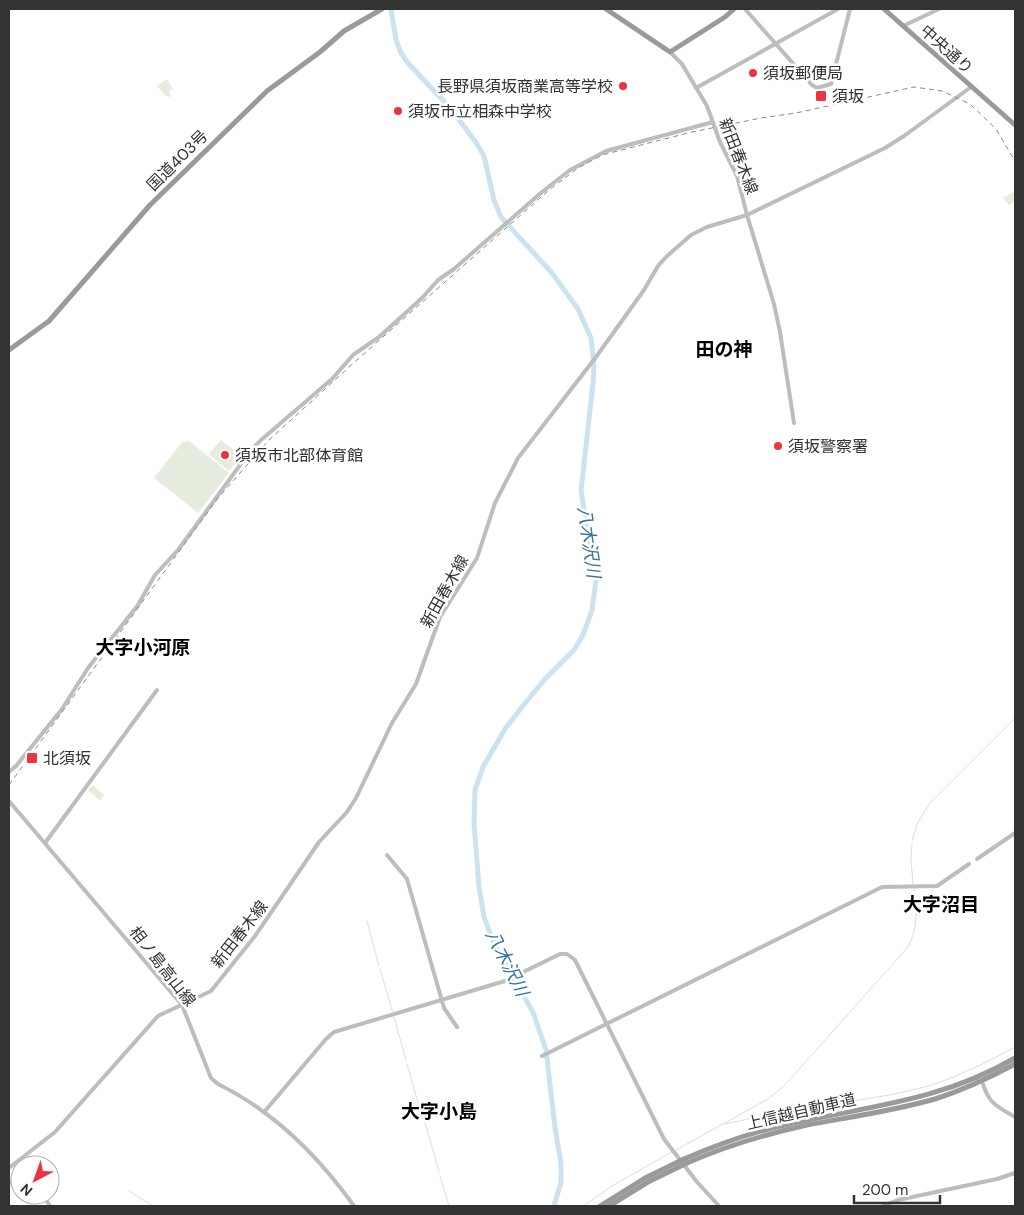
<svg xmlns="http://www.w3.org/2000/svg" width="1024" height="1215" viewBox="0 0 1024 1215" font-family="'DM Sans','Noto Sans JP',sans-serif">
<rect width="100%" height="100%" fill="#fff"/>
<g fill="#e6ecde">
<path d="M167,79L173,89L169,91L171,97L166,96L157,86Z"/>
<path d="M1015,191V201L1009,205L1003,198Z"/>
<path d="M221,440L241,456L229,471L209,454Z"/>
<path d="M189,441L229,473L198,513L154,478L182,442Z"/>
<path d="M93,785L104,795L100,801L88,790Z"/>
</g>
<g fill="none" stroke-linecap="round" stroke-linejoin="round">
<g stroke="#cde2ef" stroke-width="1">
<path d="M912,841L918,822L930,803L1015,718"/>
<path d="M912,844L911,859L913,884"/>
<path d="M367,921L379,966"/>
<path d="M380,969L393,1013"/>
<path d="M394,1017L406,1060"/>
<path d="M407,1064L421,1113"/>
<path d="M423,1116L439,1171"/>
<path d="M725,1124L762,1116L773,1112C825,1104 877,1100 928,1086C958,1077 987,1062 1015,1047"/>
<path d="M676,1150L768,1099L784,1086L907,948C919,928 916,910 914,888"/>
<path d="M440,1176L449,1206"/>
<path d="M129,1191L153,1206"/>
<path d="M583,1206L612,1186L672,1152"/>
</g>
<path stroke="#cde2ef" stroke-width="5" d="M391,9L396,40L401,53L408,63L452,110L477,144L484,156L494,200L501,217L552,273L578,309L591,338L594,366L593,383L581,491L596,580L592,610L583,635L574,650L545,679L522,707L505,729L483,767L475,790L474,823L479,887L484,917L494,944L533,1012L546,1050L555,1128L561,1163V1182L554,1206"/>
<g stroke="#bdbdbd" stroke-width="4">
<path d="M745,9L812,85L817,88L831,84L850,9"/>
<path d="M903,26L939,9"/>
<path d="M696,88L838,9"/>
<path d="M794,423L780,332L774,304L747,215L885,148L904,136L971,87"/>
<path d="M9,772L16,766L62,709L88,668L138,605L155,575L178,550L251,450L261,440L332,379L353,355L379,337L400,318L422,298L438,280L454,269L542,192L570,170L606,151L713,122"/>
<path d="M9,801L182,1005L211,1078L218,1084C273,1111 319,1157 354,1206"/>
<path d="M45,843L157,690"/>
<path d="M387,855L407,879L444,1008L457,1027"/>
<path d="M977,859L1015,833"/>
<path d="M542,1056L882,887L937,886L969,864"/>
<path d="M983,1084C989,1104 998,1107 1015,1117"/>
<path d="M265,1111L326,1039L334,1032L505,981L560,954H567L575,960L664,1139L697,1182L719,1206"/>
<path d="M9,1168L55,1132L158,1016L211,991L255,936L319,842L347,812L356,798L392,723L416,684L440,617L477,558L495,503L518,458L596,357L644,290L658,266L666,257L691,235L707,227L747,215L737,176L720,142L707,106L682,64L670,52"/>
<path d="M9,1182L20,1186"/>
<path d="M43,1195L50,1206"/>
<path d="M883,1206L898,1200L997,1179L1015,1173"/>
</g>
<g stroke="#9a9a9a" stroke-width="5">
<path d="M606,9L670,52L725,17L734,9"/>
<path d="M884,9L1015,125"/>
<path d="M9,350L49,321L150,205L267,91L320,52L344,31L382,9"/>
<path d="M684,1159C718,1144 753,1132 789,1124C870,1106 941,1101 1015,1058"/>
<path d="M687,1163C726,1146 766,1134 807,1125C850,1117 893,1111 935,1099C963,1090 989,1078 1015,1064"/>
</g>
<path stroke="#888" stroke-width="1" stroke-dasharray="5 4" stroke-linecap="butt" d="M9,785L218,498L269,440L358,359L549,190L578,168L602,155L692,132L761,118L796,113L914,87L942,91L970,104L996,129L1015,161"/>
<g stroke="#9a9a9a" stroke-width="5">
<path d="M600,1206L645,1178L684,1159"/>
<path d="M609,1206L648,1182L687,1163"/>
</g>
</g>
<g fill="#ec333f" stroke="#fff" stroke-width="2">
<circle cx="753" cy="73" r="5"/>
<circle cx="623" cy="86" r="5"/>
<rect x="815" y="90" width="12" height="12" rx="2.5"/>
<circle cx="398" cy="111" r="5"/>
<circle cx="778" cy="446" r="5"/>
<circle cx="225" cy="455" r="5"/>
<rect x="26" y="752" width="12" height="12" rx="2.5"/>
</g>
<g text-anchor="middle" stroke-width="5" stroke-linejoin="round" paint-order="stroke">
<g font-size="16" fill="#333" stroke="#fff">
<text transform="translate(947 49) rotate(42)" y="6">中央通り</text>
<text transform="translate(739 156) rotate(69)" y="6">新田春木線</text>
<text transform="translate(177 160) rotate(-45)" y="6">国道403号</text>
<text transform="translate(444 591) rotate(-61)" y="6">新田春木線</text>
<text transform="translate(239 934) rotate(-52)" y="6">新田春木線</text>
<text transform="translate(163 966) rotate(52)" y="6">相ノ島高山線</text>
<text transform="translate(801 1111) rotate(-13)" y="6">上信越自動車道</text>
</g>
<g font-size="16" fill="#333" stroke="#fff" text-anchor="start">
<text x="763" y="79">須坂郵便局</text>
<text x="613" y="92" text-anchor="end">長野県須坂商業高等学校</text>
<text x="832" y="102">須坂</text>
<text x="408" y="117">須坂市立相森中学校</text>
<text x="788" y="452">須坂警察署</text>
<text x="235" y="461">須坂市北部体育館</text>
<text x="43" y="764">北須坂</text>
</g>
<g font-size="18" font-style="italic" fill="#3c7599" stroke="#fff">
<text transform="translate(589 542) rotate(82)" y="6">八木沢川</text>
<text transform="translate(507 963) rotate(63)" y="6">八木沢川</text>
</g>
<g font-size="19" font-weight="bold" fill="#000" stroke="#fff">
<text x="724" y="356">田の神</text>
<text x="143" y="654">大字小河原</text>
<text x="941" y="911">大字沼目</text>
<text x="439" y="1118">大字小島</text>
</g>
</g>
<rect width="1024" height="1215" fill="none" stroke="#333333" stroke-width="20"/>
<g transform="translate(35 1180) rotate(221)"><circle r="24" fill="#ffffff" stroke="#adadad"/>
<path d="M0-4L9 19L0 12L-9 19Z" fill="#ec333f"/>
<text y="-8" font-size="14" font-weight="bold" text-anchor="middle" fill="#333333">N</text>
</g>
<path d="M854 1195v8h86v-8" fill="none" stroke="#333333" stroke-width="2.5"/>
<text x="862" y="1195" font-size="15" fill="#333333" stroke="#ffffff" stroke-width="4" paint-order="stroke">200 m</text>
</svg>
